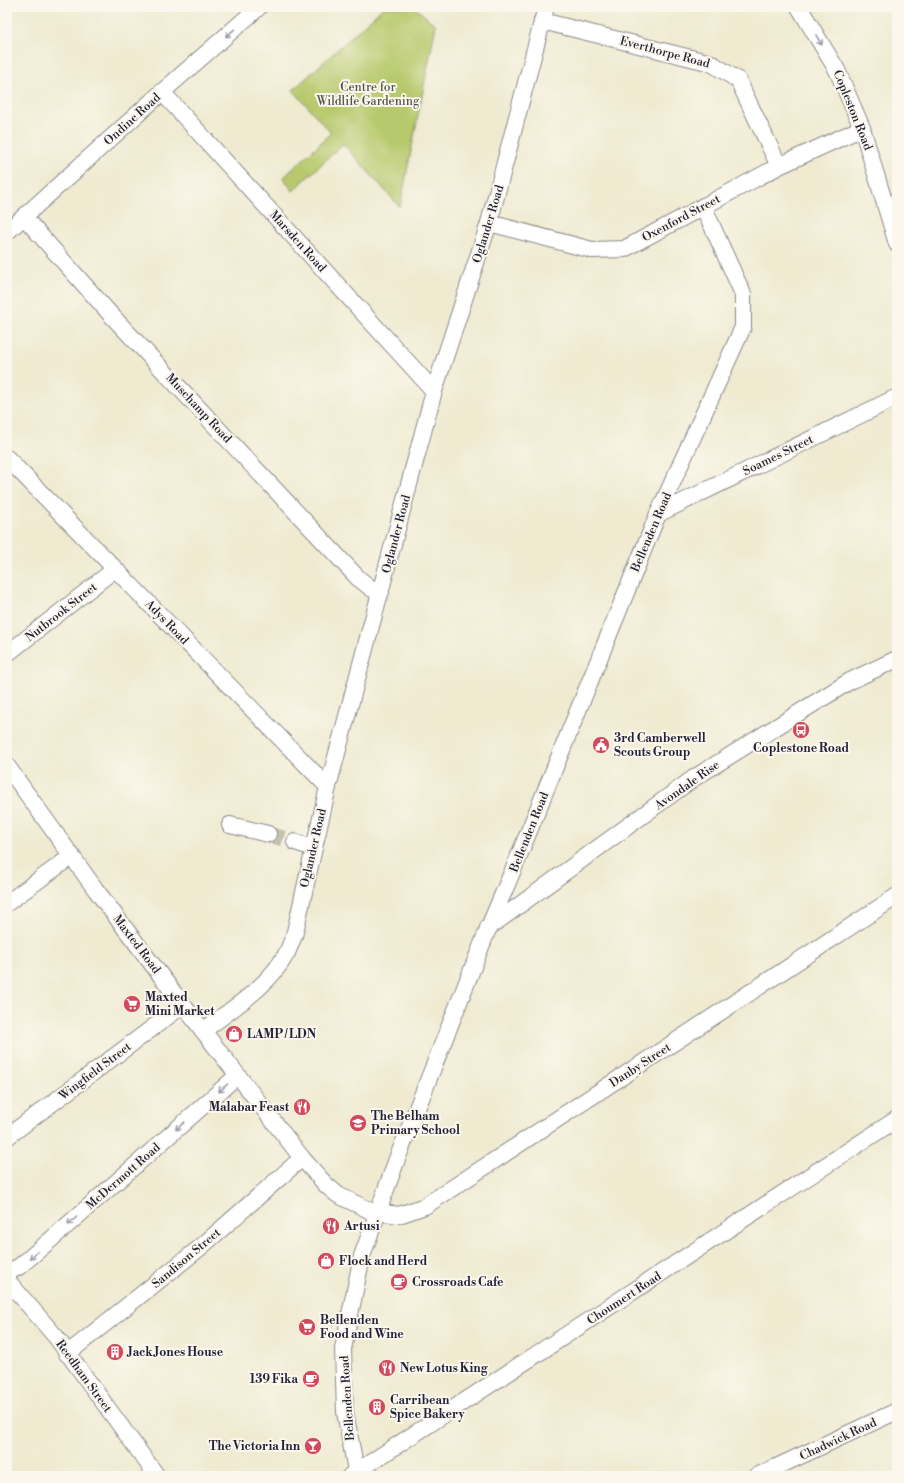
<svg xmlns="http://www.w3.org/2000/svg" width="904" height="1483" viewBox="0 0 904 1483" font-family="'Libre Bodoni',serif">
<rect width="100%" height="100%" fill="#fbf7ec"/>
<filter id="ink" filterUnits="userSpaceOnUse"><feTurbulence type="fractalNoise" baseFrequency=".025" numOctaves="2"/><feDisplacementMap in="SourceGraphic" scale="8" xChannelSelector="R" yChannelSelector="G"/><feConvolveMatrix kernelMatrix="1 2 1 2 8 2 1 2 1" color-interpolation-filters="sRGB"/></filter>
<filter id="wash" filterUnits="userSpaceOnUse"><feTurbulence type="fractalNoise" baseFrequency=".012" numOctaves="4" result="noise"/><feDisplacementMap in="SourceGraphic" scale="16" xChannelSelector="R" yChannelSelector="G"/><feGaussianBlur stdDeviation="0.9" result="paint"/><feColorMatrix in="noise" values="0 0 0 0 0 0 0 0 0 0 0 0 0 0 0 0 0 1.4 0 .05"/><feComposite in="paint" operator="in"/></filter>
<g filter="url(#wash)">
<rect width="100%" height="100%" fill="#efead0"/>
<path fill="#b7c96c" stroke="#6c7654" d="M384,7H414L436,25L400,207L343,144L293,191L283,178L331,133L293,90Z"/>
</g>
<g filter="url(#ink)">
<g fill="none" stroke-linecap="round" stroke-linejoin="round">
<path stroke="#c6c2b2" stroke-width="16" stroke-dasharray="16 8" stroke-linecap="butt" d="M268,834L295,842"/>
<defs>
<g id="street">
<path d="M799,7L837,70L862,128L897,244"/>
<path d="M542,21L711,63L738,80L779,166"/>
<path d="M162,92L434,391"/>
<path d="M24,217L112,316L358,578L372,589L381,592"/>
<path d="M489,223L592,250L624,249L779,166L862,128"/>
<path d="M7,232L162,92L259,7"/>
<path d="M7,458L328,787"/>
<path d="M658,514L897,397"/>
<path d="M7,654L115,569"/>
<path d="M7,766L96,890L183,1005L302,1158L326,1185L338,1195L377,1214"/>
<path d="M230,825L268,834"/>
<path d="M295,842L313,848"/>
<path d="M7,903L72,856"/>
<path d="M488,928L694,778L850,681L897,659"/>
<path d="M203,1031C231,1009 267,988 285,956C289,950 291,942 294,936L328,787L434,391L489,223L546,7"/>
<path d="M7,1137L183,1005"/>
<path d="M377,1212L399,1215L425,1206L897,896"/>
<path d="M7,1273L20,1266L47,1243L237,1076"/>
<path d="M7,1280L56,1337L157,1476"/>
<path d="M67,1354L202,1246L302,1158"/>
<path d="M350,1476L897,1119"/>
<path d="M357,1476L345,1412L343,1349L362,1256L397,1159L488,929L516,863L658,514L743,327V294L703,206"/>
<path d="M757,1476L897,1411"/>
</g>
</defs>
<use href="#street" stroke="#888686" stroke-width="18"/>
<use href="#street" stroke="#fff" stroke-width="16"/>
</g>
<defs><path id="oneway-shaft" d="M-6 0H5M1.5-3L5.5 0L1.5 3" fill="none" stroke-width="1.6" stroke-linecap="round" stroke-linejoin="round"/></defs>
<g stroke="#9c9ca7">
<use href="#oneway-shaft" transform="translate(230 33) rotate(139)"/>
<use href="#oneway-shaft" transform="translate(819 40) rotate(59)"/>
<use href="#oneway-shaft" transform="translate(223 1088) rotate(139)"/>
<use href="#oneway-shaft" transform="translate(180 1126) rotate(139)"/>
<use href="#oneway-shaft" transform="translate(72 1221) rotate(139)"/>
<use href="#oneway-shaft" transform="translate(34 1255) rotate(140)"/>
</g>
</g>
<defs>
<symbol id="bus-disc" viewBox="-11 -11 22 22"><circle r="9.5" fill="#d1495b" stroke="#fbf7ec"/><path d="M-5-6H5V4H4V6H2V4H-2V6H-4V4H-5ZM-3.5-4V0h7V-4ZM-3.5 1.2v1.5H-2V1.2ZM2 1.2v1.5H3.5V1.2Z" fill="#fff"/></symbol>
<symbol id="civic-disc" viewBox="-11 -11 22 22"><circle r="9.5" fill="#d1495b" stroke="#fbf7ec"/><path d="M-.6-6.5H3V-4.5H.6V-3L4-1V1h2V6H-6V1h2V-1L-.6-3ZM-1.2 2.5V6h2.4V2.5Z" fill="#fff"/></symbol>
<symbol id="supermarket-disc" viewBox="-11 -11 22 22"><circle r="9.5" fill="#d1495b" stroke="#fbf7ec"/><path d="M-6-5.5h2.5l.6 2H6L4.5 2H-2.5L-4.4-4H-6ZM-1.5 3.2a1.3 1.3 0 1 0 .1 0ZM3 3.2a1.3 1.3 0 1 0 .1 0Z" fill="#fff"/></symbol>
<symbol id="shop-disc" viewBox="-11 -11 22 22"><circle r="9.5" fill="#d1495b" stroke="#fbf7ec"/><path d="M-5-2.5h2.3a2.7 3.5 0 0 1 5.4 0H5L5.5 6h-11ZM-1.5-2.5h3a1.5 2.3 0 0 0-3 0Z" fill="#fff"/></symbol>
<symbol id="restaurant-disc" viewBox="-11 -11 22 22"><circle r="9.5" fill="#d1495b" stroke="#fbf7ec"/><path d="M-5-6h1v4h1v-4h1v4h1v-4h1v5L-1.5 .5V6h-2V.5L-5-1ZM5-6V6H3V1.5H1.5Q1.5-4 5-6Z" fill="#fff"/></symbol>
<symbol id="school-disc" viewBox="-11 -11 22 22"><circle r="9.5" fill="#d1495b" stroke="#fbf7ec"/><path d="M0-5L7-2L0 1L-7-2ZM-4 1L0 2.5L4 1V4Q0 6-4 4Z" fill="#fff"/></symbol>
<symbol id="cafe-disc" viewBox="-11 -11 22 22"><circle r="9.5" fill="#d1495b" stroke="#fbf7ec"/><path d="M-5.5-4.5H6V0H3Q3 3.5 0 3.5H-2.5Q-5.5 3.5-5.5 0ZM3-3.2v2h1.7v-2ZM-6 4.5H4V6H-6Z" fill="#fff"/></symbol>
<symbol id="building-disc" viewBox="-11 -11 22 22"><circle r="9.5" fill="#d1495b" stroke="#fbf7ec"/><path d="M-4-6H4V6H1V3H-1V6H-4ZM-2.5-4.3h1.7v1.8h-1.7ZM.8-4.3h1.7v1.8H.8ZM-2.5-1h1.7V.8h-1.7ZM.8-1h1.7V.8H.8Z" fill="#fff"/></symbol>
<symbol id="bar-disc" viewBox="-11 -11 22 22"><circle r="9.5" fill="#d1495b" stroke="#fbf7ec"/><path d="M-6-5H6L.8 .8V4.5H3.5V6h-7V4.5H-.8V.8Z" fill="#fff"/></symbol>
</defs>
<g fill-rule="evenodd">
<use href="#bus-disc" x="791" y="720" width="20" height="20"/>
<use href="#civic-disc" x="591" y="735" width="20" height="20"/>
<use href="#supermarket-disc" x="122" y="994" width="20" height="20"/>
<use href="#shop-disc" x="224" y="1024" width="20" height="20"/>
<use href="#restaurant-disc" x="292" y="1097" width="20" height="20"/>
<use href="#school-disc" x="348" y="1113" width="20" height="20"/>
<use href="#restaurant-disc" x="321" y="1216" width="20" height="20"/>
<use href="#shop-disc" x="316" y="1251" width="20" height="20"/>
<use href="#cafe-disc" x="389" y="1272" width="20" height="20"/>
<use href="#supermarket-disc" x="297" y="1317" width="20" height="20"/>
<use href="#building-disc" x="105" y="1342" width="20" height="20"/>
<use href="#restaurant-disc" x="377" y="1358" width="20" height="20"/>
<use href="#cafe-disc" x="301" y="1369" width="20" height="20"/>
<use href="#building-disc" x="367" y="1397" width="20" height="20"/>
<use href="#bar-disc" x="303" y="1436" width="20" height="20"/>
</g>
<g text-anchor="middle" stroke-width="4" stroke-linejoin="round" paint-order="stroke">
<g font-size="12" fill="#22223b" stroke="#fbf7ec">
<text transform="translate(665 52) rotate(15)" y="4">Everthorpe Road</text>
<text transform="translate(853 110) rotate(68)" y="4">Copleston Road</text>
<text transform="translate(132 119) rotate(-42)" y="4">Ondine Road</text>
<text transform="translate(681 218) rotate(-28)" y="4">Oxenford Street</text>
<text transform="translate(488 224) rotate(-73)" y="4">Oglander Road</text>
<text transform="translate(298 241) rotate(48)" y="4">Marsden Road</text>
<text transform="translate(199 408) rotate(47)" y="4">Muschamp Road</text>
<text transform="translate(778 455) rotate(-26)" y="4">Soames Street</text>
<text transform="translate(651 532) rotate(-67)" y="4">Bellenden Road</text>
<text transform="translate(396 534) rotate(-75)" y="4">Oglander Road</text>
<text transform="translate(61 612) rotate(-38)" y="4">Nutbrook Street</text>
<text transform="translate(167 622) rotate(46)" y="4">Adys Road</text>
<text transform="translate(687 785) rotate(-35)" y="4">Avondale Rise</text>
<text transform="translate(529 832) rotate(-68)" y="4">Bellenden Road</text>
<text transform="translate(313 848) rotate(-77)" y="4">Oglander Road</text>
<text transform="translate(137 944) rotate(53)" y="4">Maxted Road</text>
<text transform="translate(640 1065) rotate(-33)" y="4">Danby Street</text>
<text transform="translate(95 1071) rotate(-37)" y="4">Wingfield Street</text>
<text transform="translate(123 1176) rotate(-41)" y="4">McDermott Road</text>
<text transform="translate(186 1258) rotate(-40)" y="4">Sandison Street</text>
<text transform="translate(624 1298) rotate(-33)" y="4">Choumert Road</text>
<text transform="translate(84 1376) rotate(54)" y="4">Reedham Street</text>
<text transform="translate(347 1398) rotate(-94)" y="4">Bellenden Road</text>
<text transform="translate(838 1439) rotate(-25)" y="4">Chadwick Road</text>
</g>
<g font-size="12" fill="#4f544a" stroke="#fbf7ec">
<text x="368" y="91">Centre for<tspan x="368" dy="14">Wildlife Gardening</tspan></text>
</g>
<g font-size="12" font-weight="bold" fill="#22223b" stroke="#fbf7ec" text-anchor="start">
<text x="614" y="742">3rd Camberwell<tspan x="614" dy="14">Scouts Group</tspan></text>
<text x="801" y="752" text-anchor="middle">Coplestone Road</text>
<text x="145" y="1001">Maxted<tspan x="145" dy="14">Mini Market</tspan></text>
<text x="247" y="1038">LAMP / LDN</text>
<text x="289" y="1111" text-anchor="end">Malabar Feast</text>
<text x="371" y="1120">The Belham<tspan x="371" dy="14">Primary School</tspan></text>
<text x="344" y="1230">Artusi</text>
<text x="339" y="1265">Flock and Herd</text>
<text x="412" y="1286">Crossroads Cafe</text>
<text x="320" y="1324">Bellenden<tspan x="320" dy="14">Food and Wine</tspan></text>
<text x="128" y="1356">Jack Jones House</text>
<text x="400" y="1372">New Lotus King</text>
<text x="298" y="1383" text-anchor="end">139 Fika</text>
<text x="390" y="1404">Carribean<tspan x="390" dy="14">Spice Bakery</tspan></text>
<text x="300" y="1450" text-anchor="end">The Victoria Inn</text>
</g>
</g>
<rect width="904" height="1483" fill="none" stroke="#fbf7ec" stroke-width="24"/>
</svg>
